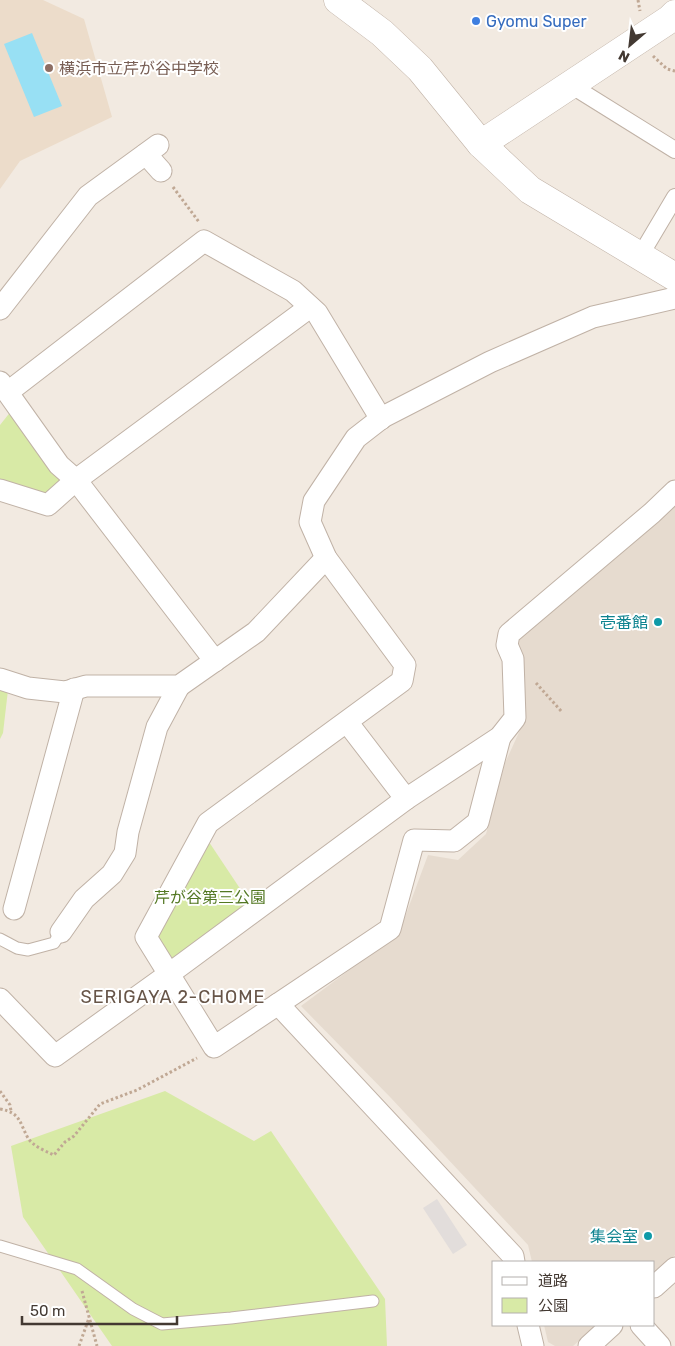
<svg xmlns="http://www.w3.org/2000/svg" width="675" height="1346" viewBox="0 0 675 1346" font-family="Rubik,'Noto Sans JP',sans-serif">
<rect width="100%" height="100%" fill="#f2eae1"/>
<g fill="#e6dbcf">
<path d="M675,499V1255L654,1274V1262H532L528,1245L391,1098L301,1006L399,933L428,855L458,860L486,834L505,763L525,719L515,640Z"/>
<path d="M544,1325H597L573,1346H555L548,1342Z"/>
</g>
<path fill="#ecdcca" d="M0,0H43L84,19L112,117L20,161L0,189Z"/>
<g fill="#d8eaa6">
<path d="M12,410L66,479L45,497L0,483V425Z"/>
<path d="M0,688L8,690L3,733L0,739Z"/>
<path d="M207,839L251,905L171,963L154,936Z"/>
<path d="M165,1091L254,1141L271,1131L385,1299L387,1346H112L23,1217L11,1146Z"/>
</g>
<path fill="#e2dddb" d="M437,1199L467,1245L453,1254L423,1208Z"/>
<path fill="#98e0f4" d="M32,33L62,106L34,117L4,44Z"/>
<g fill="none" stroke-linecap="round" stroke-linejoin="round">
<defs>
<g id="service">
<path d="M0,939L17,948L28,950L54,943L61,932"/>
<path d="M0,1246L77,1269L133,1309L162,1324L231,1318L373,1301"/>
</g>
<g id="pedestrian">
<path d="M569,84L675,150"/>
<path d="M640,256L675,197"/>
</g>
<g id="minor">
<path d="M146,154L161,171"/>
<path d="M0,309L88,196L158,145"/>
<path d="M0,382L59,465L76,480L215,661"/>
<path d="M8,392L204,241L293,291L317,313L381,419"/>
<path d="M0,490L48,505L76,480L310,307"/>
<path d="M0,679L28,688L65,692L86,686H179L256,632L326,558"/>
<path d="M347,722L406,799L500,737L515,718L513,659L507,645L509,634L652,513L675,491"/>
<path d="M500,737L478,822L454,841L414,840L390,929L214,1047L146,937L208,823L402,681L405,665L326,558L310,522L314,501L356,438L383,417L490,362L593,317L675,298"/>
<path d="M14,909L74,689"/>
<path d="M61,932L84,899L112,874L125,853L128,832L157,727L179,686"/>
<path d="M0,999L55,1056L169,974L406,799"/>
<path d="M278,1004L513,1256L514,1262"/>
<path d="M654,1287L675,1268"/>
<path d="M528,1325L533,1346"/>
<path d="M641,1325L660,1346"/>
<path d="M589,1346L612,1325"/>
</g>
<g id="tertiary">
<path d="M338,0L382,33L420,69L481,144L530,190L675,277"/>
<path d="M481,144L670,19L675,14"/>
</g>
</defs>
<use href="#service" stroke="#c0b2a6" stroke-width="13"/>
<use href="#pedestrian" stroke="#c0b2a6" stroke-width="18"/>
<use href="#minor" stroke="#c0b2a6" stroke-width="23"/>
<use href="#tertiary" stroke="#c0b2a6" stroke-width="29"/>
<g stroke="#c0a894" stroke-width="3" stroke-dasharray="2.5 2.5" stroke-linecap="butt">
<path d="M638,0L640,11"/>
<path d="M653,56L667,69L675,71"/>
<path d="M173,187L199,222"/>
<path d="M536,683L562,712"/>
<path d="M0,1091L10,1105L11,1111"/>
<path d="M0,1109C21,1113 19,1122 28,1138C33,1146 45,1151 54,1155L65,1142L74,1136L100,1104L137,1090L197,1058"/>
<path d="M82,1291L97,1346"/>
<path d="M79,1346L89,1318"/>
</g>
<use href="#service" stroke="#fff" stroke-width="11"/>
<use href="#pedestrian" stroke="#fff" stroke-width="16"/>
<use href="#minor" stroke="#fff" stroke-width="21"/>
<use href="#tertiary" stroke="#fff" stroke-width="28"/>
</g>
<circle fill="#3f7fe0" stroke="#fff" stroke-width="2" cx="476" cy="21" r="5"/>
<circle fill="#8d6e63" stroke="#fff" stroke-width="2" cx="49" cy="68" r="5"/>
<g fill="#0f9aa8" stroke="#fff" stroke-width="2">
<circle cx="658" cy="622" r="5"/>
<circle cx="648" cy="1236" r="5"/>
</g>
<g text-anchor="middle" stroke-width="4" stroke-linejoin="round" paint-order="stroke">
<g font-size="16" fill="#366cbe" stroke="#fff" text-anchor="start">
<text x="486" y="27">Gyomu Super</text>
</g>
<g font-size="16" fill="#785e54" stroke="#fff" text-anchor="start">
<text x="59" y="74">横浜市立芹が谷中学校</text>
</g>
<g font-size="16" fill="#0d838f" stroke="#fff" text-anchor="end">
<text x="648" y="628">壱番館</text>
<text x="638" y="1242">集会室</text>
</g>
<g font-size="16" fill="#537823" stroke="#fff">
<text x="210" y="903">芹が谷第三公園</text>
</g>
<g font-size="18" letter-spacing="1" fill="#675548" stroke="#fff">
<text x="173" y="1003">SERIGAYA 2-CHOME</text>
</g>
</g>
<rect x="492" y="1261" width="162" height="65" fill="#ffffff" stroke="#b4b0ad"/>
<rect x="502" y="1277" width="25" height="8" fill="#ffffff" stroke="#b4b0ad"/>
<text x="538" y="1286" font-size="15" fill="#433932">道路</text>
<rect x="502" y="1298" width="25" height="15" fill="#d8eaa6" stroke="#b4b0ad"/>
<text x="538" y="1311" font-size="15" fill="#433932">公園</text>
<g transform="translate(630 45) rotate(208)" stroke="#ffffff" stroke-width="4" paint-order="stroke">
<path d="M0-4L9 19L0 12L-9 19Z" fill="#433932"/>
<text y="-8" font-size="14" font-weight="bold" text-anchor="middle" fill="#433932">N</text>
</g>
<path d="M22 1316v8h155v-8" fill="none" stroke="#433932" stroke-width="2.5"/>
<text x="30" y="1316" font-size="15" fill="#433932" stroke="#ffffff" stroke-width="4" paint-order="stroke">50 m</text>
</svg>
